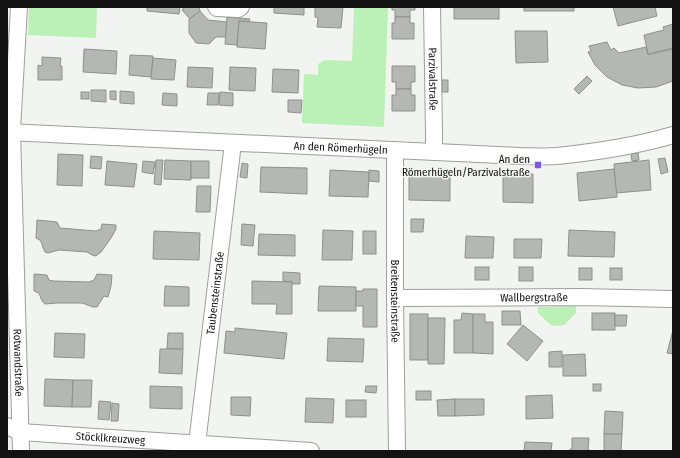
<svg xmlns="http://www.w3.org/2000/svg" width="680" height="458" viewBox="0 0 680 458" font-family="'Fira Sans Condensed',sans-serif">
<rect width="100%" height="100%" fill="#f1f4f0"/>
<g fill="#bbf0b7">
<path d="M29,7H97L96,38L28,35Z"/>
<path d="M354,7H388L384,127L302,123L304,74L318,75V64L325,60L352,61Z"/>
<path d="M576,306V313L564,325L552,326L538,313V307Z"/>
</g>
<g fill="#b4b7b4" stroke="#8e918d">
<path d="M147,7H180L179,14L147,11Z"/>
<path d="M185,7H199L200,11L190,19L182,10Z"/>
<path d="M274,7H304V15L274,13Z"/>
<path d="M315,7H343L341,28L317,27L318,18L315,17Z"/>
<path d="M392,7H415V10H410V17H395V10H392Z"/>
<rect x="454" y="7" width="45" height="12"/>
<rect x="524" y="7" width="50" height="4"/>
<path d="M613,7H655L657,16L618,26Z"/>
<path d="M200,11L208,20L227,22L226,37H216L209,44L196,43L189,33V19Z"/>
<path d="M227,17L250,19L249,22L239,21L237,45L225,44Z"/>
<path d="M395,17H410V23H414V39H392V23H395Z"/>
<path d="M239,21L267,23L265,49L237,47Z"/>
<path d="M673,24V48L648,54L644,35L664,30L663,27Z"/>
<path d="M515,31H547L548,62L516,63Z"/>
<path d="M607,42L611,50L614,48L619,53L646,47L648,55L673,49V81L656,87L638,88L622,85L607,77L595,65L588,52L591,51L589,46Z"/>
<path d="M84,49L117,51L116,74L83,72Z"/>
<path d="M130,55L153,56L151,77L129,75Z"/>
<path d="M42,57L61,58L60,66H62V80H38V65L42,66Z"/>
<path d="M153,58L176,60L174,80L151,79Z"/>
<path d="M392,66H415V82H411V89H396V82H392Z"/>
<path d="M188,67L213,68L212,88L187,87Z"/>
<path d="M230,67L256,68L255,91L229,90Z"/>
<path d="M273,69L299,70L298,93L272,92Z"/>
<path d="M587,76L592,81L579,94L574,89Z"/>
<rect x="442" y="80" width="6" height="12"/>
<path d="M396,89H411V95H415V111H392V95H396Z"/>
<path d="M91,90H106V102L91,101Z"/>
<path d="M110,91H116V100L110,99Z"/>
<path d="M120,91L134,92V104L120,103Z"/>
<rect x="81" y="92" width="8" height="7"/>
<path d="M220,92L233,93V106L219,105Z"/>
<path d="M163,93L177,94V106L162,105Z"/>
<path d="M208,93H219L218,105H207Z"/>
<path d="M288,100H302L301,113L288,112Z"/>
<path d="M638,153L639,160L632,161L631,154Z"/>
<path d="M58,154L83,155L82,186L57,185Z"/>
<path d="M91,156L102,157L101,169L90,168Z"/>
<path d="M665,158L668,172L661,174L658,159Z"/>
<path d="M156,160H163L161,185L154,184Z"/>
<path d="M165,160L191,161V180L164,179Z"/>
<path d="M649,160L651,190L616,193L614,164Z"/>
<path d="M107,161L137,164L134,187L105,185Z"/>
<path d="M143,161L155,162L153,174L142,172Z"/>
<rect x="191" y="161" width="18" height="17"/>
<path d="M242,163L248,164L247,178L240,177Z"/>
<path d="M261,167L307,168V194L260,192Z"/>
<path d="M614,169L617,197L579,201L577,173Z"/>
<path d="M330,170L369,172L368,197L329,196Z"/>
<path d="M369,170L379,171V182L369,181Z"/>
<path d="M409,172H450V201L409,200Z"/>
<path d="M503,174H533V203L503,202Z"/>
<path d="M197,186H211L210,212H196Z"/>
<path d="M411,219H424L423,232H411Z"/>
<path d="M37,220L57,222L60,228L96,231L101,229L102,224L116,225V229L111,238L101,252L96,256L92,255L87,252L59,250L48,253L45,252L43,248L42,244L40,240L36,238Z"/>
<path d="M242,224L255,225L253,246L241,245Z"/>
<path d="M323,230L353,231L352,260H322Z"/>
<path d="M569,230L615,232L614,257L568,256Z"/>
<path d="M154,231L200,233L199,260L153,259Z"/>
<rect x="363" y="231" width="13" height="23"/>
<path d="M259,234L295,235V256L258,255Z"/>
<path d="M466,236L494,237L493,258H465Z"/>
<path d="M514,239H542L541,258H514Z"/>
<rect x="475" y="267" width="14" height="13"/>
<rect x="519" y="267" width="14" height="14"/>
<rect x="579" y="268" width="13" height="12"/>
<rect x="610" y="268" width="12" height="12"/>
<path d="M283,272L300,273V284H292V282L283,281Z"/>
<path d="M34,274L47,275L49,280L53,281L89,282L94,280L97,274L112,275L111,286L108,297L104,296L97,307H93L82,303H57L45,304L42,301L39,293L34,291Z"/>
<path d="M252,281L292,282V314H276L277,304H252Z"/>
<path d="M165,286L189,287V306H164Z"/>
<path d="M319,286L356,287V311H318Z"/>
<path d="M363,289H377V327H363V306H356V291H363Z"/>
<path d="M502,311H520L521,325H502Z"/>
<path d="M462,313L473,314V353H454V320H461Z"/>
<rect x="592" y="313" width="23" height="17"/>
<rect x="410" y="314" width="18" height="46"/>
<path d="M473,314H485V322H493V354L473,353Z"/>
<path d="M615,315H627L626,326H615Z"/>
<path d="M428,318H445L444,364H428Z"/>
<path d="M523,325L543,341L527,361L507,344Z"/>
<path d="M235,328L287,333L284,359L224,353L226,331L235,332Z"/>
<path d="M673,330V354L667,353Z"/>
<path d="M55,333L85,334L84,358L54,357Z"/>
<path d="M168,333H183V349H167Z"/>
<path d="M328,338L364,339L363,362L327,361Z"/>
<path d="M160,349H183L182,374L159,373Z"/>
<path d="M562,351V367H549V352Z"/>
<path d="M585,354L586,376H563V355Z"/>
<path d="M45,379L73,380L72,407L44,406Z"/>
<path d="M73,380H92L91,407H72Z"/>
<rect x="593" y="384" width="8" height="7"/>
<path d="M150,386L182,387V409L150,408Z"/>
<path d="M366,386H377L376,393L365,392Z"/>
<rect x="416" y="391" width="15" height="9"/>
<path d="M552,395L553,418L526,419V396Z"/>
<path d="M231,397H251L250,416L231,415Z"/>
<path d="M306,398L334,399L333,423L305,422Z"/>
<path d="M455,399V416H438L437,400Z"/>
<path d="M455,399H484V415L455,416Z"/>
<rect x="346" y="400" width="20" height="17"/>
<path d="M99,401L111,402L109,420L98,419Z"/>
<path d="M112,403L119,404L118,421H111Z"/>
<path d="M605,411L623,412L622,434H604Z"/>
<path d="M604,434H622L621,451H604Z"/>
<path d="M572,438H589L588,450H590V451H570V449H572Z"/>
<path d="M525,442L552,443L551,451H524Z"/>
</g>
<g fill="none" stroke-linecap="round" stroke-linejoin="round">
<defs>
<g id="minor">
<path id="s1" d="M19,7L12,131L21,451"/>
<path d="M216,7L217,8L238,9L241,7"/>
<path id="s2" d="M432,7L434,134V152"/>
<path id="s3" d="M7,132L520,156C532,156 545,157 557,156C596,152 636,146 673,135"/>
<path id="s4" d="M395,150V298L397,451"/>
<path id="s5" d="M395,298L580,297L673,299"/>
<path id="s6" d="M7,426L20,432L311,451"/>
<path id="s7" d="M197,444L233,143"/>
</g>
</defs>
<use href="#minor" stroke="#9c9f9c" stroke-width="18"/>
<use href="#minor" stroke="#fff" stroke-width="16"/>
</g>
<rect fill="#7f5cd6" stroke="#f1f4f0" stroke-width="1.5" x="534" y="161" width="8" height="8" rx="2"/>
<g text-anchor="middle" stroke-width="3" stroke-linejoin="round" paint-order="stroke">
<g font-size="11" fill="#121312" stroke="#f1f4f0">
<text dy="4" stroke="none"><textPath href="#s2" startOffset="72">Parzivalstraße</textPath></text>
<text dy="4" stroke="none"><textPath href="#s3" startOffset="334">An den Römerhügeln</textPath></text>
<text dy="4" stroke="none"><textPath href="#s7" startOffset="152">Taubensteinstraße</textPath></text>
<text dy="4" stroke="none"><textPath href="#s5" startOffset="139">Wallbergstraße</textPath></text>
<text dy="4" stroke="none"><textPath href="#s4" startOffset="151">Breitensteinstraße</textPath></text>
<text dy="4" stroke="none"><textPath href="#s1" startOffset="356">Rotwandstraße</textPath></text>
<text dy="4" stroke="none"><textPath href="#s6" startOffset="105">Stöcklkreuzweg</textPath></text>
</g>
<g font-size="11" fill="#121312" stroke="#f1f4f0" text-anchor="end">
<text x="530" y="163">An den<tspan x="530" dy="13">Römerhügeln/Parzivalstraße</tspan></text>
</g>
</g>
<rect width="680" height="458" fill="none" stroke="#121312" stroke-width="16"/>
</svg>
